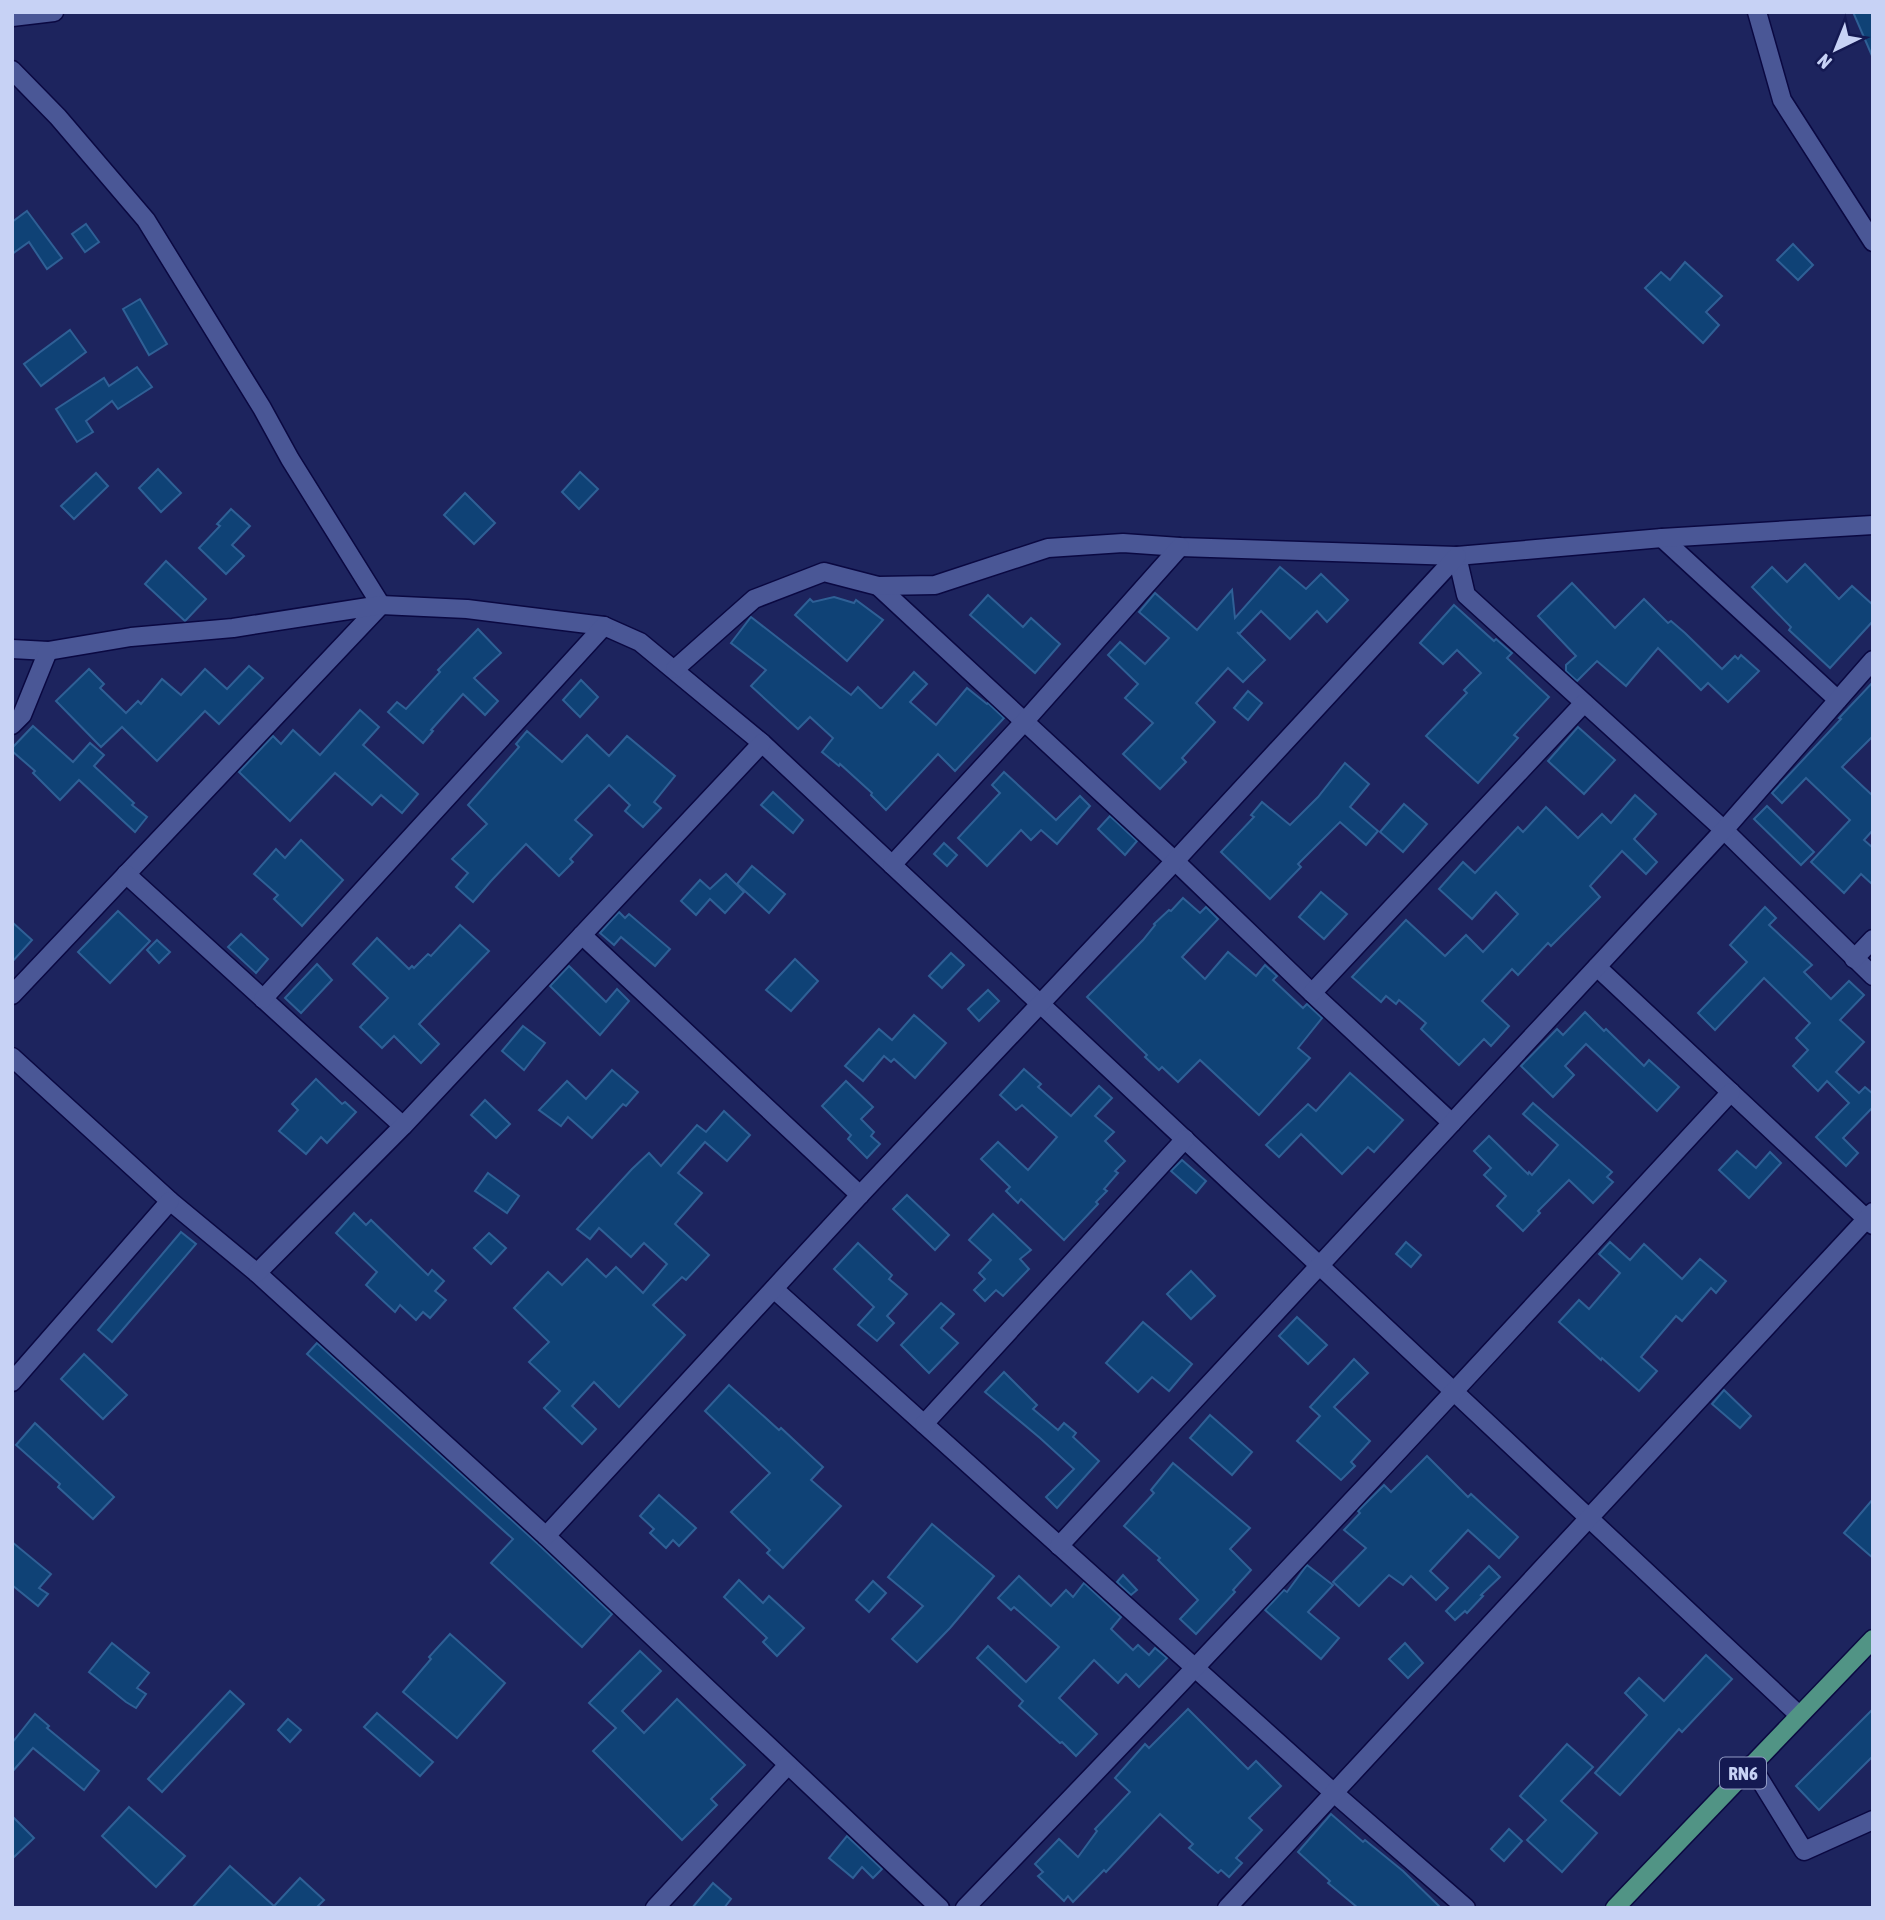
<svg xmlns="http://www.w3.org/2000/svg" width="1885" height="1920" viewBox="0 0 1885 1920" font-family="'Asap Condensed',sans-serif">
<rect width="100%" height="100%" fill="#1d245e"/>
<g fill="#0f4276" stroke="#2f6096" stroke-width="2">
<path d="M1853,12H1873V58Z"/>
<path d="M27,211L62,258L47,269L29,242L12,254V222Z"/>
<path d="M86,224L99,242L85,252L72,234Z"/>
<path d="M1793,244L1813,265L1798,280L1777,260Z"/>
<path d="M1685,262L1722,296L1706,312L1719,325L1703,343L1645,288L1661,272L1670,280Z"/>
<path d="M140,299L167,344L149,355L123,309Z"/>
<path d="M70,330L86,352L41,386L24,364Z"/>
<path d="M137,367L152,387L118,409L112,401L86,421L93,432L77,442L56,409L104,378L109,386Z"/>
<path d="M158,469L181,493L161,512L139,488Z"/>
<path d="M580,472L598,489L579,509L562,492Z"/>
<path d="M96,473L108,486L74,519L61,506Z"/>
<path d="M465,493L495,523L474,544L444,515Z"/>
<path d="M231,509L250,526L232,545L244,556L226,574L199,548L220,526L217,524Z"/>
<path d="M166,561L206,599L185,621L145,584Z"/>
<path d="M1805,564L1839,599L1852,586L1873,605V621L1830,668L1789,630L1791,627L1752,587L1772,567L1787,582Z"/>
<path d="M1280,567L1306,589L1321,574L1348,600L1327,622L1317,611L1290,639L1261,611L1239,634L1237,632L1265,660L1243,682L1228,668L1196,703L1215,722L1182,758L1186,762L1160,789L1123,754L1153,723L1125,698L1138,684L1108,655L1120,642L1145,664L1169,638L1139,612L1155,593L1197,630L1232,590L1235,618Z"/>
<path d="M1572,583L1615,628L1644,599L1668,623L1671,621L1685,633L1722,669L1735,656L1738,659L1741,655L1759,671L1728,702L1708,683L1701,690L1658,648L1626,686L1597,661L1577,681L1566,671V665L1576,656L1538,616Z"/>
<path d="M988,595L1023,627L1031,618L1060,644L1035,673L970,615Z"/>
<path d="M834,597L854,603L856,600L883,620L847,661L795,615L810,599L813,602Z"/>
<path d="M1454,605L1494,641L1496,639L1512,653L1507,658L1549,697L1514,735L1518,738L1478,783L1426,736L1467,693L1464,690L1481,673L1457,650L1443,664L1420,643Z"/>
<path d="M751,617L851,695L858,687L880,708H882L914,672L927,684L910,702L936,725L967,688L987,704L988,703L1004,718L955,771L938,754L886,810L871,795L872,793L840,764L839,766L822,752L833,738L810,717L798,729L751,686L766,670L731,643Z"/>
<path d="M478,629L501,653L474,678L498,701L485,715L463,694L431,730L433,731L423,743L388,712L397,702L406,709L440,672L438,670Z"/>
<path d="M249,666L263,678L219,724L205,711L157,761L122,727L101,747L56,701L89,669L104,684L100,688L126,713L138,701L141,704L162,679L181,695L205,669L227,689Z"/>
<path d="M581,680L598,697L580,717L563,700Z"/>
<path d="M1873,682V736L1842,767L1873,796V830L1864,840L1873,848V885L1861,874L1844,893L1811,862L1850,820L1806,778L1782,803L1772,793L1841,719L1839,718Z"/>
<path d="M1248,691L1262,703L1248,720L1234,708Z"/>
<path d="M360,710L379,727L363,745L418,794L402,813L381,795L372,805L335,773L290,821L239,772L273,736L281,744L293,730L320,755Z"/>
<path d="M33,726L73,762L90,743L104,755L94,766L134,803L132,805L147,817L135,832L79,780L60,800L33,773L35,771L12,751V748Z"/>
<path d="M1578,727L1615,760L1584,794L1548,761Z"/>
<path d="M527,731L562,762L587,735L609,756L627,736L675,776L654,802L661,808L643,827L625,811L630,805L609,785L575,820L592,835L570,859L573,862L559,876L526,844L491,881L473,902L456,887L468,873L452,859L487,824L468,805L519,747L516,744Z"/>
<path d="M1345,763L1369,784L1350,807L1378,831L1366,845L1340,822L1298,864L1301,867L1270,899L1221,852L1254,817L1251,815L1262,802L1290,825L1318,797Z"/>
<path d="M1004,772L1056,820L1080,796L1090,806L1057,844L1041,830L1031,840L1021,830L987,866L958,838L1000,793L992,785Z"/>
<path d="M773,792L803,820L793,833L761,805Z"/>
<path d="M1635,795L1656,814L1634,839L1657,862L1646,874L1622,851L1590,886L1600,897L1551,946L1548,943L1518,975L1512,969L1482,1001L1509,1026L1491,1046L1484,1039L1459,1065L1421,1029L1426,1023L1399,1000L1396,1004L1386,996L1381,1002L1352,977L1406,920L1445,956L1466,935L1483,952L1518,914L1496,892L1472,919L1439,889L1463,862L1475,873L1518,827L1523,832L1546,807L1578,838L1602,814L1611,823Z"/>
<path d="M1404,804L1427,824L1403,852L1380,832Z"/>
<path d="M1767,806L1814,852L1801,865L1754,819Z"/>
<path d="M1110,816L1137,841L1125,855L1098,829Z"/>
<path d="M301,840L343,880L302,926L274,899L278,895L254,874L276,849L285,858Z"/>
<path d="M944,843L957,855L947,866L934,854Z"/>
<path d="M752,866L785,894L769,913L737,884Z"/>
<path d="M726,874L744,892L725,913L710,899L696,915L681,901L700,880L710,889Z"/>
<path d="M1321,892L1347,914L1324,939L1299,917Z"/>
<path d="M1183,898L1200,913L1206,907L1218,919L1182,957L1205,979L1228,952L1256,976L1265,965L1277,976L1273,980L1303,1008L1307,1004L1322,1018L1298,1048L1310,1058L1259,1115L1200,1060L1178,1082L1162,1067L1159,1070L1145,1057L1147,1055L1087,997L1143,940L1155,925L1154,924L1169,910L1171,911Z"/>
<path d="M1765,907L1776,918L1769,925L1812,965L1804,972L1831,999L1849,981L1864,995L1840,1020L1864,1042L1836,1072L1859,1093L1865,1087L1873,1094V1107L1843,1138L1858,1153L1846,1166L1816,1137L1849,1103L1827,1081L1818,1091L1793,1066L1808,1050L1796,1038L1810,1023L1764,978L1715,1030L1698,1013L1747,962L1730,945Z"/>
<path d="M118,911L150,941L110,983L78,952Z"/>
<path d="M619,912L625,918L629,914L670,949L655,966L621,937L614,945L600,933Z"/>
<path d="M12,922L32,940L12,962Z"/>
<path d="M460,925L489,951L419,1024L439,1044L421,1063L394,1036L382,1048L360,1027L388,998L353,964L377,938L409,969L412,966L414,968L428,954L431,956Z"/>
<path d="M241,934L268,959L256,973L228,947Z"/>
<path d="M157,940L170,952L159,963L147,950Z"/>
<path d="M951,953L964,965L942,988L929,976Z"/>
<path d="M795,959L818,981L791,1011L766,990Z"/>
<path d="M317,964L332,980L301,1013L285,998Z"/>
<path d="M569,966L606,1002L617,989L629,1001L600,1035L550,986Z"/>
<path d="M988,990L999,1001L979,1021L968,1009Z"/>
<path d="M1585,1012L1604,1031L1606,1029L1644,1066L1649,1060L1679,1087L1657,1111L1586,1044L1565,1066L1574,1075L1553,1097L1521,1066L1557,1029L1563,1035Z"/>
<path d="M914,1015L946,1043L915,1078L894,1059L891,1062L884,1056L863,1081L845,1066L879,1029L892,1040Z"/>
<path d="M523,1026L545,1043L524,1070L502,1051Z"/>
<path d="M1024,1069L1041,1084L1038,1087L1071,1116L1099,1086L1112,1098L1095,1116L1114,1132L1105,1141L1125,1161L1115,1171L1118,1173L1104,1189L1107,1191L1096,1202L1098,1204L1064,1240L1021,1199L1018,1203L1006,1191L1010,1187L981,1159L998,1142L1028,1170L1057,1137L1022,1105L1016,1110L1000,1095Z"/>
<path d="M612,1070L638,1092L626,1106L623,1104L592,1138L568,1117L561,1126L539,1110L567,1081L586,1099Z"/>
<path d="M1350,1073L1403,1120L1374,1152L1368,1147L1342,1174L1301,1134L1279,1157L1266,1145L1308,1104L1316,1111Z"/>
<path d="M316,1079L342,1104L345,1102L356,1112L327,1143L321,1137L306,1154L279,1131L298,1110L292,1104Z"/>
<path d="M846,1081L873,1107L861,1119L874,1132L871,1136L880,1144L867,1158L848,1139L851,1135L822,1106Z"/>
<path d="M485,1100L510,1124L496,1138L471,1115Z"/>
<path d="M1533,1103L1612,1172L1607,1177L1613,1182L1593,1203L1569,1180L1538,1211L1540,1213L1523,1231L1497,1206L1506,1196L1484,1175L1491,1168L1474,1151L1489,1136L1528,1174L1529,1172L1532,1175L1558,1145L1523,1114Z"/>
<path d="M724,1111L750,1135L727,1161L705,1142L678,1173L702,1193L675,1224L709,1255L686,1280L682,1277L653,1305L685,1335L619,1407L594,1382L572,1406L596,1429L582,1444L544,1408L560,1391L529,1362L549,1342L514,1308L548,1272L562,1285L587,1259L606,1277L616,1267L643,1293L667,1264L644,1243L631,1257L599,1228L590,1239L577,1229L632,1169L649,1153L661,1166L697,1125L706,1132Z"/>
<path d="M1737,1151L1756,1168L1770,1152L1781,1163L1749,1198L1719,1170Z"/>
<path d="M1182,1160L1206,1181L1196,1193L1171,1171Z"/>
<path d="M488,1173L519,1196L507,1213L475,1191Z"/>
<path d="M907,1195L949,1235L935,1250L893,1209Z"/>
<path d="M354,1213L366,1225L371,1220L428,1275L432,1270L444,1281L435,1291L446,1300L430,1318L423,1312L416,1320L400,1305L395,1312L366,1285L377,1272L336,1233Z"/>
<path d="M993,1214L1031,1250L1020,1259L1029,1269L1003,1296L996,1290L985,1301L974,1290L985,1279L979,1273L991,1260L969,1240Z"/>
<path d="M181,1232L196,1244L112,1342L98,1330Z"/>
<path d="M489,1233L506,1248L491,1264L474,1248Z"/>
<path d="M1406,1242L1421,1255L1411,1267L1396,1254Z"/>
<path d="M1610,1242L1630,1260L1644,1244L1682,1279L1700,1259L1726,1281L1716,1293L1711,1288L1682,1321L1676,1316L1641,1357L1657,1371L1639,1391L1602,1358L1601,1360L1559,1322L1579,1300L1589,1309L1620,1273L1599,1254Z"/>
<path d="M858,1243L892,1275L889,1279L907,1294L887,1316L894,1323L877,1341L858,1325L874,1307L834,1269Z"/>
<path d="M1191,1271L1215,1296L1191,1319L1167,1294Z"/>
<path d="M941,1303L954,1314L941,1328L958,1343L929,1373L901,1345Z"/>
<path d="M1297,1317L1327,1345L1308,1364L1279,1336Z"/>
<path d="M1143,1322L1192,1364L1169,1391L1152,1377L1138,1392L1106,1363Z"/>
<path d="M317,1343L538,1544L612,1614L582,1647L491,1563L513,1539L307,1354Z"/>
<path d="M84,1354L127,1395L103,1419L61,1379Z"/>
<path d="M1354,1359L1368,1373L1334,1407L1370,1441L1351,1462L1355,1466L1341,1480L1297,1441L1320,1416L1310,1407Z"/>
<path d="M1004,1372L1037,1405L1033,1409L1058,1430L1064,1423L1076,1433L1073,1437L1099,1461L1057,1508L1046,1497L1074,1469L1040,1438L985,1392Z"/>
<path d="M729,1385L779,1430L781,1428L823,1467L811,1480L841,1506L783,1568L767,1553L770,1550L731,1512L770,1473L705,1411Z"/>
<path d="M1724,1390L1751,1416L1740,1428L1712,1404Z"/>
<path d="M1210,1415L1252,1452L1232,1475L1190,1438Z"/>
<path d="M35,1423L114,1497L93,1519L58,1487L60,1484L16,1445Z"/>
<path d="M1427,1456L1468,1497L1471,1494L1518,1537L1499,1558L1468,1530L1430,1571L1448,1588L1436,1600L1411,1576L1403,1585L1389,1575L1359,1606L1333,1582L1366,1548L1344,1530L1360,1513L1358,1511L1384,1485L1391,1492Z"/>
<path d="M1173,1463L1250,1528L1230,1549L1251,1570L1233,1590L1235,1592L1196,1634L1180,1619L1198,1600L1158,1560L1160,1558L1124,1526L1154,1493L1151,1490Z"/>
<path d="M659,1495L696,1528L679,1546L673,1540L666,1548L650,1533L654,1529L640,1516Z"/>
<path d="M1873,1499V1558L1844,1533Z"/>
<path d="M932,1524L994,1576L950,1628L917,1662L892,1639L923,1606L888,1577Z"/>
<path d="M12,1542L51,1574L39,1588L48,1594L38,1606L12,1585Z"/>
<path d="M1307,1565L1333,1585L1308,1612L1339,1638L1321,1659L1265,1610L1284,1590L1287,1592Z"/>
<path d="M1489,1566L1500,1577L1481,1595L1483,1596L1467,1613L1465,1611L1455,1620L1446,1611Z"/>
<path d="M1123,1575L1137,1590L1131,1595L1117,1582Z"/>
<path d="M1019,1576L1051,1606L1066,1590L1073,1597L1084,1583L1121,1617L1111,1629L1133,1650L1138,1645L1149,1655L1155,1648L1167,1658L1139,1687L1126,1674L1118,1683L1094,1660L1059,1698L1097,1734L1076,1756L1062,1742L1060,1743L1019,1706L1023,1701L977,1658L988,1646L1026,1682L1059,1647L1014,1607L1011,1610L998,1598Z"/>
<path d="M739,1580L763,1603L769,1596L804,1628L777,1656L763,1642L767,1638L724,1597Z"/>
<path d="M873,1581L886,1593L869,1612L856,1600Z"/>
<path d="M450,1634L505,1683L457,1738L403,1692L431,1659L429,1657Z"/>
<path d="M112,1643L149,1673L137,1688L146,1694L136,1708L126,1702L89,1672Z"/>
<path d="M1405,1643L1423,1663L1408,1678L1389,1659Z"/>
<path d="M640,1651L661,1671L622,1711L644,1733L677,1699L745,1765L711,1799L717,1805L682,1840L593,1751L616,1728L589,1703Z"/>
<path d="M1706,1655L1732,1679L1682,1732L1679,1729L1620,1795L1595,1773L1647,1715L1625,1693L1639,1678L1664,1701Z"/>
<path d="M230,1691L244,1704L162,1792L148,1779Z"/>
<path d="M1188,1709L1248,1769L1256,1761L1281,1786L1249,1818L1262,1830L1236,1858L1242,1863L1229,1877L1221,1870L1218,1873L1189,1848L1193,1844L1160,1814L1106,1872L1104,1870L1073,1902L1068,1896L1064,1901L1038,1876L1043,1872L1035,1864L1059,1839L1078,1857L1097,1831L1095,1829L1130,1792L1115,1778L1145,1744L1149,1748Z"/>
<path d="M1873,1709V1756L1819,1810L1796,1786Z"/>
<path d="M377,1713L433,1762L420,1776L364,1727Z"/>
<path d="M35,1714L49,1726L47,1728L99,1771L84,1790L33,1748L12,1772V1743Z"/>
<path d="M288,1719L301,1730L290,1742L278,1730Z"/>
<path d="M1567,1744L1593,1767L1561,1801L1597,1833L1562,1872L1527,1840L1546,1820L1520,1796Z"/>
<path d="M129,1807L185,1856L156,1887L102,1836Z"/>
<path d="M1331,1814L1363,1842L1365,1840L1403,1871L1441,1908H1358L1328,1883L1330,1881L1298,1852Z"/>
<path d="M12,1816L34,1838L12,1859Z"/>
<path d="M1509,1829L1522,1841L1504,1861L1491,1849Z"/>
<path d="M847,1836L882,1869L873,1878L862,1867L853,1878L829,1858Z"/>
<path d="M230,1866L274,1906L300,1878L324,1900L316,1908H192Z"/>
<path d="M713,1883L731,1899L724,1908H692Z"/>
</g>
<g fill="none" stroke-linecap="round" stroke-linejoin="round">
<defs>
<g id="street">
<path d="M1757,12L1782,100L1873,242"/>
<path d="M12,70L58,117L146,220L262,408L290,459L381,605L12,995"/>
<path d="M1662,538L1838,700"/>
<path d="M1457,556L1466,595L1724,830L1873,976"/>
<path d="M878,586L1175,861L1312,993L1452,1123"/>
<path d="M12,649L48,651L131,637L233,628L381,605L467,609L604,626L640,642L762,743L1799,1715"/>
<path d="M675,669L754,599L824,572L878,586L935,585L1048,548L1123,543L1180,547L1457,556L1662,538L1873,525"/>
<path d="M12,725L22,715L48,651"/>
<path d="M892,865L1025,721L1180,547"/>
<path d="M126,874L403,1126"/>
<path d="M582,935L860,1195"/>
<path d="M1854,959L1873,939"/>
<path d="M1597,967L1873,1225"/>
<path d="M1312,993L1584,703"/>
<path d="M263,999L604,626"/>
<path d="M12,1057L170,1201L257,1273L546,1536L940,1908"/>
<path d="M257,1273L403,1126L762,743"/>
<path d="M774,1289L1334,1793L1466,1908"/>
<path d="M12,1382L170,1201"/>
<path d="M924,1424L1185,1139"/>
<path d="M546,1536L860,1195L1175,861L1457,556"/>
<path d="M1059,1546L1724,830L1873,660"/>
<path d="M1751,1765L1804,1851L1873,1820"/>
<path d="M655,1908L788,1765"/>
<path d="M965,1908C1225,1640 1478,1366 1731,1092"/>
<path d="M1227,1908L1873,1212"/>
</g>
<path id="secondary" d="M12,17L54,12"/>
<path id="primary" d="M1615,1908L1873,1639"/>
</defs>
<use href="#street" stroke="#0a0841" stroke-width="21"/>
<use href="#secondary" stroke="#0a0841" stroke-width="21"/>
<use href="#primary" stroke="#0a0841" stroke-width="21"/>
<use href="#street" stroke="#4a5796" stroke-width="18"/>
<use href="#secondary" stroke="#4a5796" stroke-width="18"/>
<use href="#primary" stroke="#519485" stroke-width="18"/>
</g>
<g text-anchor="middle" stroke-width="6" stroke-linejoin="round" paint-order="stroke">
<rect fill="#141952" stroke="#919ac4" stroke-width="2" x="1720" y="1757.5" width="46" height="31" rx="5"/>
<g font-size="19" font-weight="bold" fill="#c7d2f5">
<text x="1743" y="1780">RN6</text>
</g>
</g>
<rect width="1885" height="1920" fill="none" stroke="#c7d2f5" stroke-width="28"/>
<g transform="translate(1836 49) rotate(223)" stroke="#141952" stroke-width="5" paint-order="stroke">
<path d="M0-5L12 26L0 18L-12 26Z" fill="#c7d2f5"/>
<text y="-10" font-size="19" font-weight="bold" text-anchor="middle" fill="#c7d2f5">N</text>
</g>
</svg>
